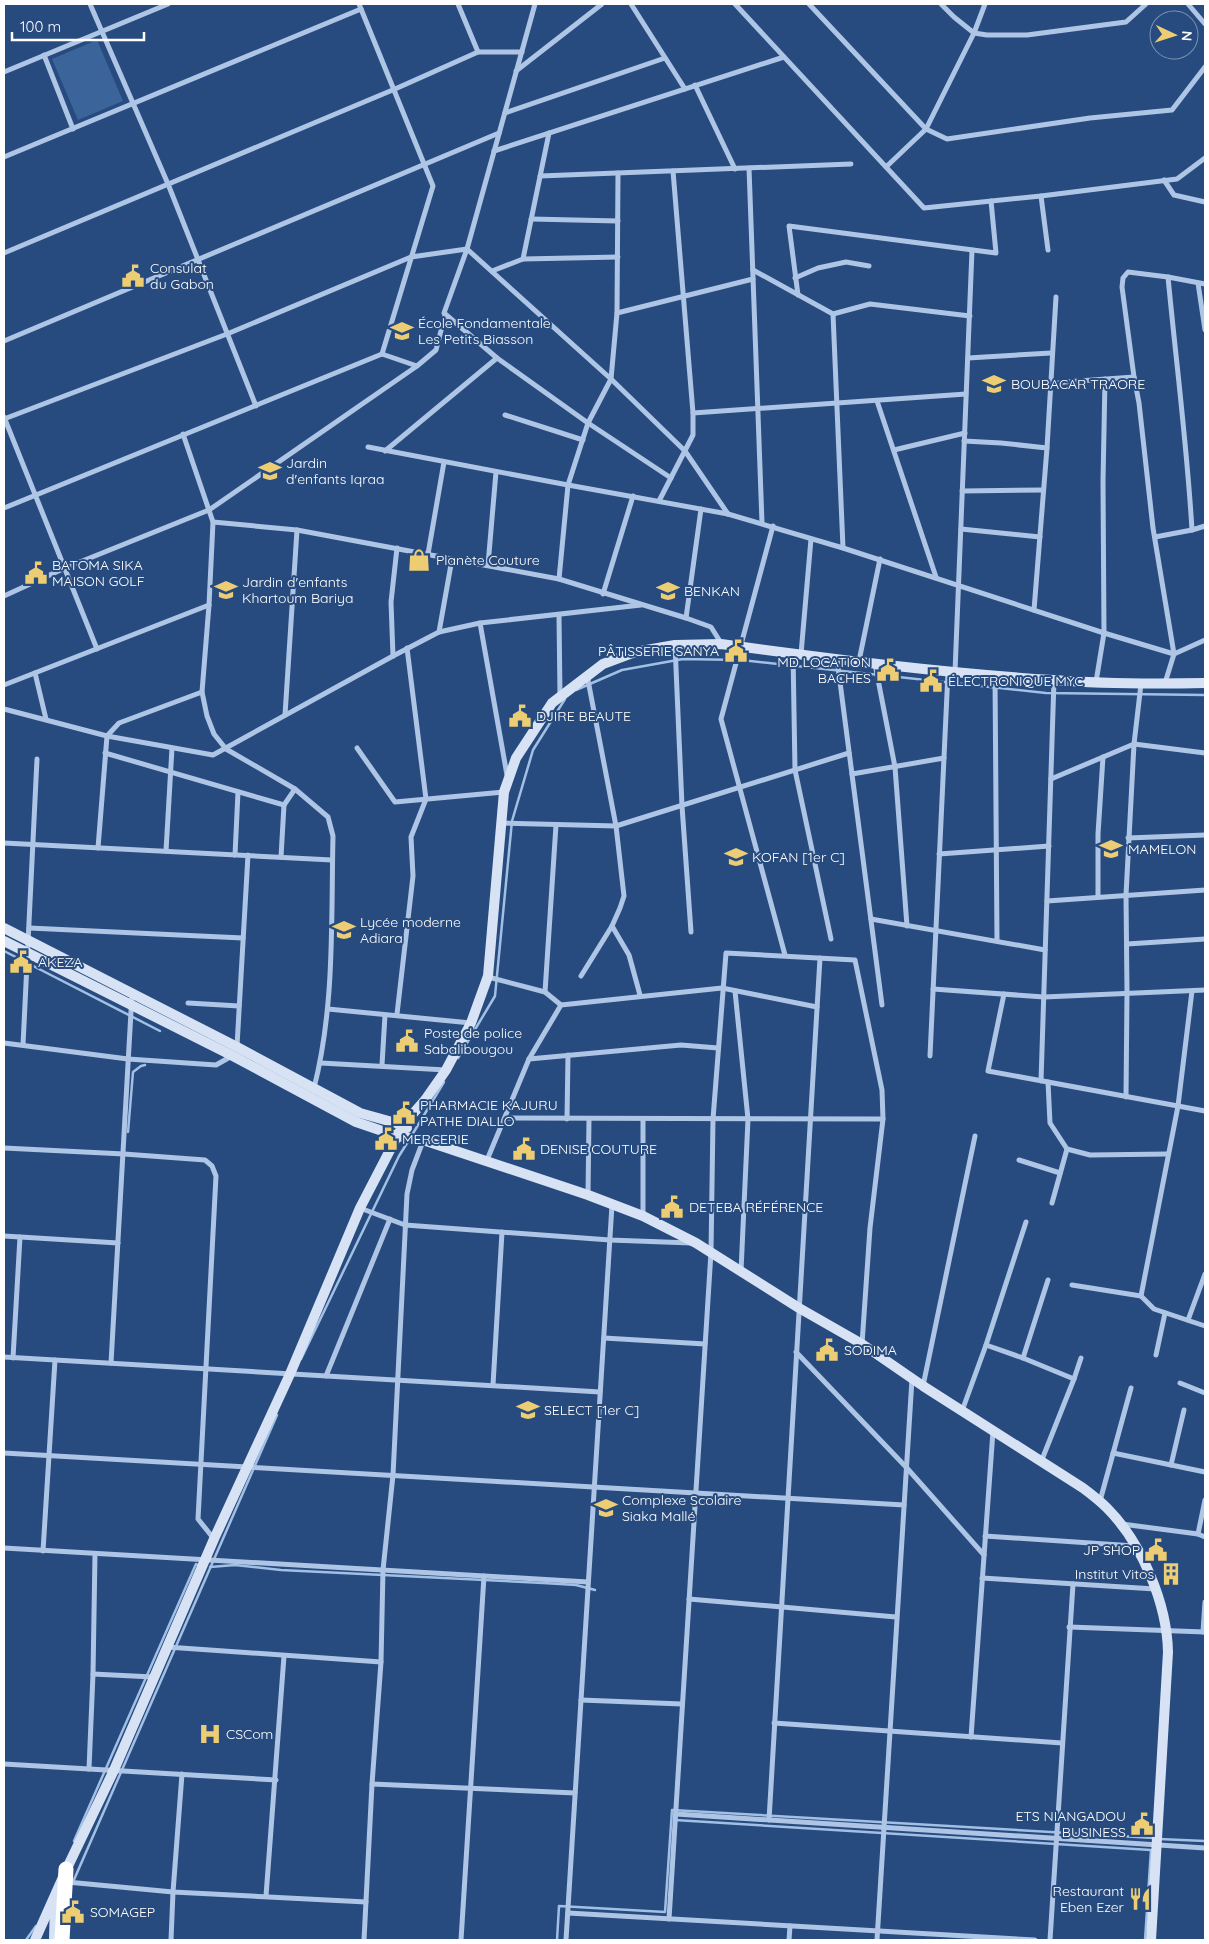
<svg xmlns="http://www.w3.org/2000/svg" width="1209" height="1944" viewBox="0 0 1209 1944" font-family="Quicksand,sans-serif">
<rect width="100%" height="100%" fill="#274b7e"/>
<path fill="#3b649b" d="M97,40L123,101L78,120L52,59Z"/>
<g fill="none" stroke-linecap="round" stroke-linejoin="round">
<g stroke="#a2c0e5" stroke-width="2.5">
<path d="M576,690L622,670L683,659L741,660L1046,693L1205,695"/>
<path d="M4,951L160,1031"/>
<path d="M458,1058L495,996L512,821L533,750L565,699"/>
<path d="M128,1132L133,1072L141,1066L145,1065"/>
<path d="M412,1135L444,1082"/>
<path d="M301,1359L399,1156L409,1140"/>
<path d="M210,1567L235,1565L281,1570L543,1583L576,1585L595,1590"/>
<path d="M675,1820L1151,1850L1145,1940"/>
<path d="M1159,1839L1205,1841"/>
<path d="M74,1841L196,1564L200,1566"/>
<path d="M73,1882L277,1415"/>
<path d="M26,1940L36,1926"/>
<path d="M557,1940L559,1906L665,1912L672,1810L1154,1838"/>
</g>
<g stroke="#aec5e5" stroke-width="5">
<path d="M90,4L168,184L256,406"/>
<path d="M359,4L433,186L382,354"/>
<path d="M458,4L478,52"/>
<path d="M535,4L467,249L444,313L497,358L588,423L671,478"/>
<path d="M631,4L685,89"/>
<path d="M735,4L924,208L1041,196L1177,179L1205,158"/>
<path d="M809,4L926,129L947,139L1090,118L1172,110L1205,67"/>
<path d="M941,4L954,17L974,33L987,35H1027L1126,22L1146,4"/>
<path d="M1188,4L1205,24"/>
<path d="M44,55L73,129"/>
<path d="M516,71L602,4"/>
<path d="M4,72L168,4"/>
<path d="M695,85L735,169"/>
<path d="M505,113L665,58"/>
<path d="M494,151L784,57"/>
<path d="M4,157L361,9"/>
<path d="M886,167L926,129L974,33L985,4"/>
<path d="M749,168L762,523"/>
<path d="M540,176L851,164"/>
<path d="M1164,180L1174,195L1205,202"/>
<path d="M1041,196L1048,250"/>
<path d="M531,219L618,221"/>
<path d="M467,249L611,379L685,451L728,514"/>
<path d="M4,253L395,89L478,52H522"/>
<path d="M523,259L549,133"/>
<path d="M753,270L833,314L870,304L970,316"/>
<path d="M492,271L523,259L618,257"/>
<path d="M1168,277C1176,361 1187,445 1192,530L1205,526"/>
<path d="M795,278L818,268L846,262L869,266"/>
<path d="M1198,283L1205,330"/>
<path d="M798,295L789,226L996,253L991,201"/>
<path d="M617,313L753,279"/>
<path d="M833,314L843,548"/>
<path d="M4,341L499,133"/>
<path d="M968,358L1051,353"/>
<path d="M1052,384L1065,382L1134,377"/>
<path d="M877,401L936,577"/>
<path d="M693,413L966,394"/>
<path d="M505,415L583,440"/>
<path d="M4,417L97,649"/>
<path d="M4,419L227,334L411,257L467,249"/>
<path d="M183,434L213,522L209,605L202,692L207,716L214,734L226,749L295,789L328,817L333,836C331,920 335,1006 314,1088"/>
<path d="M964,441L1001,443L1047,448"/>
<path d="M368,447L568,485L728,514L843,548L1104,633L1174,654L1205,640"/>
<path d="M894,450L965,433"/>
<path d="M385,451L497,358"/>
<path d="M962,491L1043,490"/>
<path d="M659,501L693,435V413L673,171"/>
<path d="M4,508L382,354L417,366"/>
<path d="M213,522L297,530L559,579L686,618L711,627L721,643"/>
<path d="M773,526L721,719L785,955"/>
<path d="M961,529L1040,537"/>
<path d="M1155,537L1192,530"/>
<path d="M428,554L444,462"/>
<path d="M488,565L496,472"/>
<path d="M559,579L568,485L588,423L611,379L617,313L618,173"/>
<path d="M603,594L633,496"/>
<path d="M4,596L65,568L209,510L417,366L436,350L445,315"/>
<path d="M1034,610L1047,448L1056,297"/>
<path d="M559,615L560,697"/>
<path d="M686,618L701,509"/>
<path d="M480,623L507,775"/>
<path d="M439,632L452,559"/>
<path d="M675,645L682,806L691,932"/>
<path d="M793,653L795,770L831,939"/>
<path d="M801,654L811,539"/>
<path d="M393,656L391,602L397,548"/>
<path d="M837,659L882,1005"/>
<path d="M859,661L880,559"/>
<path d="M875,664L895,767L907,926"/>
<path d="M955,672L972,250"/>
<path d="M35,673L46,719"/>
<path d="M995,676L997,941"/>
<path d="M1096,682L1104,633L1103,481L1105,379"/>
<path d="M1165,683L1174,654L1153,528L1139,403L1134,377L1122,287L1123,278L1128,272L1168,277L1205,284"/>
<path d="M4,685L209,605"/>
<path d="M4,709L107,736L213,755L393,656L439,632L480,623L641,605"/>
<path d="M285,715L297,530"/>
<path d="M357,748L395,802L504,792"/>
<path d="M105,753L284,805"/>
<path d="M852,774L944,758"/>
<path d="M1051,779L1134,744L1205,753"/>
<path d="M502,823L616,826L849,753"/>
<path d="M1128,838L1205,835"/>
<path d="M4,843L332,860"/>
<path d="M98,848L107,736L119,723L202,692"/>
<path d="M166,851L172,748"/>
<path d="M939,854L1049,846"/>
<path d="M235,855L238,792"/>
<path d="M281,857L284,805L295,789"/>
<path d="M1098,897V834L1103,757"/>
<path d="M1047,901L1205,890"/>
<path d="M871,919L1045,950"/>
<path d="M612,926L629,955L640,995"/>
<path d="M29,928L243,938"/>
<path d="M1127,944L1205,939"/>
<path d="M581,976L612,926L620,908L624,896L616,826L587,675"/>
<path d="M488,977L545,992L561,1005"/>
<path d="M933,989L1044,997L1205,990"/>
<path d="M735,991L748,1119L741,1271"/>
<path d="M1192,991L1178,1106L1141,1296L1154,1309L1205,1326"/>
<path d="M545,992L556,825"/>
<path d="M1004,994L988,1071L1205,1111"/>
<path d="M188,1003L239,1006"/>
<path d="M328,1009L471,1023"/>
<path d="M397,1014L413,876L411,837L426,799L407,648"/>
<path d="M4,1043L128,1059L216,1065L232,1056"/>
<path d="M23,1045L37,759"/>
<path d="M237,1046L248,855"/>
<path d="M930,1056L948,672"/>
<path d="M529,1059L681,1045L718,1048"/>
<path d="M321,1063L446,1070"/>
<path d="M382,1065L385,1015"/>
<path d="M1041,1081L1054,680"/>
<path d="M1048,1082L1050,1123L1067,1149L1090,1155L1168,1154"/>
<path d="M1126,1097L1127,993L1126,895L1134,744L1141,684"/>
<path d="M505,1118L883,1119"/>
<path d="M567,1119L568,1055"/>
<path d="M4,1148L124,1154L205,1160L212,1166L216,1176L198,1519L214,1539"/>
<path d="M487,1160L529,1059L561,1005L722,988L817,1007"/>
<path d="M1019,1160L1060,1173"/>
<path d="M588,1195L589,1119"/>
<path d="M1052,1203L1067,1149"/>
<path d="M360,1208L405,1225L610,1240L691,1243"/>
<path d="M643,1216V1119"/>
<path d="M4,1236L118,1243"/>
<path d="M1072,1285L1141,1296"/>
<path d="M1188,1320L1205,1274"/>
<path d="M604,1338L705,1344"/>
<path d="M986,1345L1023,1358L1074,1379"/>
<path d="M796,1352L906,1467L984,1555"/>
<path d="M1156,1355L1165,1313"/>
<path d="M4,1357L600,1392"/>
<path d="M13,1358L20,1237"/>
<path d="M1023,1358L1048,1280"/>
<path d="M111,1363L132,994"/>
<path d="M326,1376L390,1219"/>
<path d="M1180,1383L1205,1393"/>
<path d="M493,1385L502,1232"/>
<path d="M923,1386L975,1136"/>
<path d="M962,1411L986,1345L1026,1222"/>
<path d="M4,1453L904,1505"/>
<path d="M1113,1453L1205,1472"/>
<path d="M1041,1462L1074,1379L1081,1358"/>
<path d="M1171,1465L1184,1410"/>
<path d="M1100,1501L1131,1388"/>
<path d="M1122,1524L1198,1534L1205,1537"/>
<path d="M1198,1534L1205,1500"/>
<path d="M985,1536L1135,1546"/>
<path d="M4,1548L588,1582"/>
<path d="M43,1551L55,1360"/>
<path d="M982,1578L1155,1589"/>
<path d="M689,1599L896,1617"/>
<path d="M1069,1627L1205,1632"/>
<path d="M1203,1632L1205,1602"/>
<path d="M167,1647L381,1662"/>
<path d="M93,1674L153,1677"/>
<path d="M581,1700L682,1704"/>
<path d="M774,1723L1062,1743"/>
<path d="M971,1737L993,1431"/>
<path d="M4,1764L276,1780"/>
<path d="M89,1769L93,1674L95,1554"/>
<path d="M372,1784L575,1793"/>
<path d="M676,1814L1205,1848"/>
<path d="M769,1820L820,958"/>
<path d="M67,1882L173,1892L366,1902"/>
<path d="M266,1896L284,1656"/>
<path d="M568,1913L1035,1940"/>
<path d="M669,1919L711,1252L713,1119L726,953L855,960L882,1090L883,1119L870,1228L862,1344"/>
<path d="M171,1940L173,1892L182,1774"/>
<path d="M364,1940L372,1784L381,1662L383,1570L393,1475L407,1194L412,1170L423,1141"/>
<path d="M461,1940L484,1576"/>
<path d="M566,1940L612,1205"/>
<path d="M789,1940L790,1926"/>
<path d="M877,1940L912,1379"/>
<path d="M1050,1940L1073,1584"/>
</g>
<g stroke="#d7e3f5" stroke-width="10">
<path d="M4,928L237,1047L360,1113L403,1125L407,1128"/>
<path d="M4,941L233,1056L356,1122L397,1136L423,1140L588,1195L643,1216L696,1243L799,1308L862,1344L923,1386L1083,1488C1091,1494 1100,1501 1107,1508C1142,1543 1167,1604 1168,1652L1151,1940"/>
<path d="M35,1940L68,1866L114,1770L214,1539L290,1374L360,1208L403,1125L425,1100L446,1070L471,1023L488,976L504,792L516,758L552,703L603,664L635,652L675,645L721,644C832,659 942,673 1053,680C1104,684 1155,684 1205,683"/>
<path d="M54,1940L55,1901"/>
</g>
<path stroke="#fff" stroke-width="15" d="M62,1940L66,1869"/>
</g>
<defs>
<symbol id="civic-bare" viewBox="-9 -9 18 18"><path d="M-.6-6.5H3V-4.5H.6V-3L4-1V1h2V6H-6V1h2V-1L-.6-3ZM-1.2 2.5V6h2.4V2.5Z" fill="#edcd74" stroke="#274b7e" stroke-width="2.5" paint-order="stroke"/></symbol>
<symbol id="school-bare" viewBox="-9 -9 18 18"><path d="M0-5L7-2L0 1L-7-2ZM-4 1L0 2.5L4 1V4Q0 6-4 4Z" fill="#edcd74" stroke="#274b7e" stroke-width="2.5" paint-order="stroke"/></symbol>
<symbol id="shop-bare" viewBox="-9 -9 18 18"><path d="M-5-2.5h2.3a2.7 3.5 0 0 1 5.4 0H5L5.5 6h-11ZM-1.5-2.5h3a1.5 2.3 0 0 0-3 0Z" fill="#edcd74" stroke="#274b7e" stroke-width="2.5" paint-order="stroke"/></symbol>
<symbol id="building-bare" viewBox="-9 -9 18 18"><path d="M-4-6H4V6H1V3H-1V6H-4ZM-2.5-4.3h1.7v1.8h-1.7ZM.8-4.3h1.7v1.8H.8ZM-2.5-1h1.7V.8h-1.7ZM.8-1h1.7V.8H.8Z" fill="#edcd74" stroke="#274b7e" stroke-width="2.5" paint-order="stroke"/></symbol>
<symbol id="hospital-bare" viewBox="-9 -9 18 18"><path d="M-5-5h3v3.5h4V-5h3V5h-3V1.5h-4V5h-3Z" fill="#edcd74" stroke="#274b7e" stroke-width="2.5" paint-order="stroke"/></symbol>
<symbol id="restaurant-bare" viewBox="-9 -9 18 18"><path d="M-5-6h1v4h1v-4h1v4h1v-4h1v5L-1.5 .5V6h-2V.5L-5-1ZM5-6V6H3V1.5H1.5Q1.5-4 5-6Z" fill="#edcd74" stroke="#274b7e" stroke-width="2.5" paint-order="stroke"/></symbol>
</defs>
<g fill-rule="evenodd">
<use href="#civic-bare" x="117" y="260" width="32" height="32"/>
<use href="#school-bare" x="386" y="315" width="32" height="32"/>
<use href="#school-bare" x="978" y="368" width="32" height="32"/>
<use href="#school-bare" x="254" y="455" width="32" height="32"/>
<use href="#shop-bare" x="403" y="544" width="32" height="32"/>
<use href="#civic-bare" x="20" y="557" width="32" height="32"/>
<use href="#school-bare" x="210" y="574" width="32" height="32"/>
<use href="#school-bare" x="652" y="575" width="32" height="32"/>
<use href="#civic-bare" x="720" y="635" width="32" height="32"/>
<use href="#civic-bare" x="872" y="654" width="32" height="32"/>
<use href="#civic-bare" x="915" y="665" width="32" height="32"/>
<use href="#civic-bare" x="504" y="700" width="32" height="32"/>
<use href="#school-bare" x="1095" y="833" width="32" height="32"/>
<use href="#school-bare" x="720" y="841" width="32" height="32"/>
<use href="#school-bare" x="328" y="914" width="32" height="32"/>
<use href="#civic-bare" x="5" y="946" width="32" height="32"/>
<use href="#civic-bare" x="391" y="1025" width="32" height="32"/>
<use href="#civic-bare" x="388" y="1097" width="32" height="32"/>
<use href="#civic-bare" x="370" y="1123" width="32" height="32"/>
<use href="#civic-bare" x="508" y="1133" width="32" height="32"/>
<use href="#civic-bare" x="656" y="1191" width="32" height="32"/>
<use href="#civic-bare" x="811" y="1334" width="32" height="32"/>
<use href="#school-bare" x="512" y="1394" width="32" height="32"/>
<use href="#school-bare" x="590" y="1492" width="32" height="32"/>
<use href="#civic-bare" x="1140" y="1534" width="32" height="32"/>
<use href="#building-bare" x="1155" y="1558" width="32" height="32"/>
<use href="#hospital-bare" x="194" y="1718" width="32" height="32"/>
<use href="#civic-bare" x="1126" y="1808" width="32" height="32"/>
<use href="#restaurant-bare" x="1124" y="1883" width="32" height="32"/>
<use href="#civic-bare" x="57" y="1896" width="32" height="32"/>
</g>
<g text-anchor="middle" stroke-width="4" stroke-linejoin="round" paint-order="stroke">
<g font-size="14" fill="#fff" stroke="#274b7e" text-anchor="start">
<text x="150" y="273">Consulat<tspan x="150" dy="16">du Gabon</tspan></text>
<text x="418" y="328">École Fondamentale<tspan x="418" dy="16">Les Petits Biasson</tspan></text>
<text x="1011" y="389">BOUBACAR TRAORE</text>
<text x="286" y="468">Jardin<tspan x="286" dy="16">d'enfants Iqraa</tspan></text>
<text x="436" y="565">Planète Couture</text>
<text x="52" y="570">BATOMA SIKA<tspan x="52" dy="16">MAISON GOLF</tspan></text>
<text x="242" y="587">Jardin d'enfants<tspan x="242" dy="16">Khartoum Bariya</tspan></text>
<text x="684" y="596">BENKAN</text>
<text x="719" y="656" text-anchor="end">PÂTISSERIE SANYA</text>
<text x="871" y="667" text-anchor="end">MD LOCATION<tspan x="871" dy="16">BACHES</tspan></text>
<text x="948" y="686">ÉLECTRONIQUE MYC</text>
<text x="536" y="721">DJIRE BEAUTE</text>
<text x="1128" y="854">MAMELON</text>
<text x="752" y="862">KOFAN [1er C]</text>
<text x="360" y="927">Lycée moderne<tspan x="360" dy="16">Adiara</tspan></text>
<text x="38" y="967">AKEZA</text>
<text x="424" y="1038">Poste de police<tspan x="424" dy="16">Sabalibougou</tspan></text>
<text x="420" y="1110">PHARMACIE KAJURU<tspan x="420" dy="16">PATHE DIALLO</tspan></text>
<text x="402" y="1144">MERCERIE</text>
<text x="540" y="1154">DENISE COUTURE</text>
<text x="689" y="1212">DETEBA RÉFÉRENCE</text>
<text x="844" y="1355">SODIMA</text>
<text x="544" y="1415">SELECT [1er C]</text>
<text x="622" y="1505">Complexe Scolaire<tspan x="622" dy="16">Siaka Mallé</tspan></text>
<text x="1140" y="1555" text-anchor="end">JP SHOP</text>
<text x="1154" y="1579" text-anchor="end">Institut Vitos</text>
<text x="226" y="1739">CSCom</text>
<text x="1126" y="1821" text-anchor="end">ETS NIANGADOU<tspan x="1126" dy="16">BUSINESS</tspan></text>
<text x="1124" y="1896" text-anchor="end">Restaurant<tspan x="1124" dy="16">Eben Ezer</tspan></text>
<text x="90" y="1917">SOMAGEP</text>
</g>
</g>
<rect width="1209" height="1944" fill="none" stroke="#ffffff" stroke-width="10"/>
<g transform="translate(1174 35) rotate(94)"><circle r="24" fill="#274b7e" stroke="#7d93b2"/>
<path d="M0-4L9 19L0 12L-9 19Z" fill="#edcd74"/>
<text y="-8" font-size="14" font-weight="bold" text-anchor="middle" fill="#ffffff">N</text>
</g>
<path d="M12 32v8h132v-8" fill="none" stroke="#ffffff" stroke-width="2.5"/>
<text x="20" y="32" font-size="15" fill="#ffffff" stroke="#274b7e" stroke-width="4" paint-order="stroke">100 m</text>
</svg>
